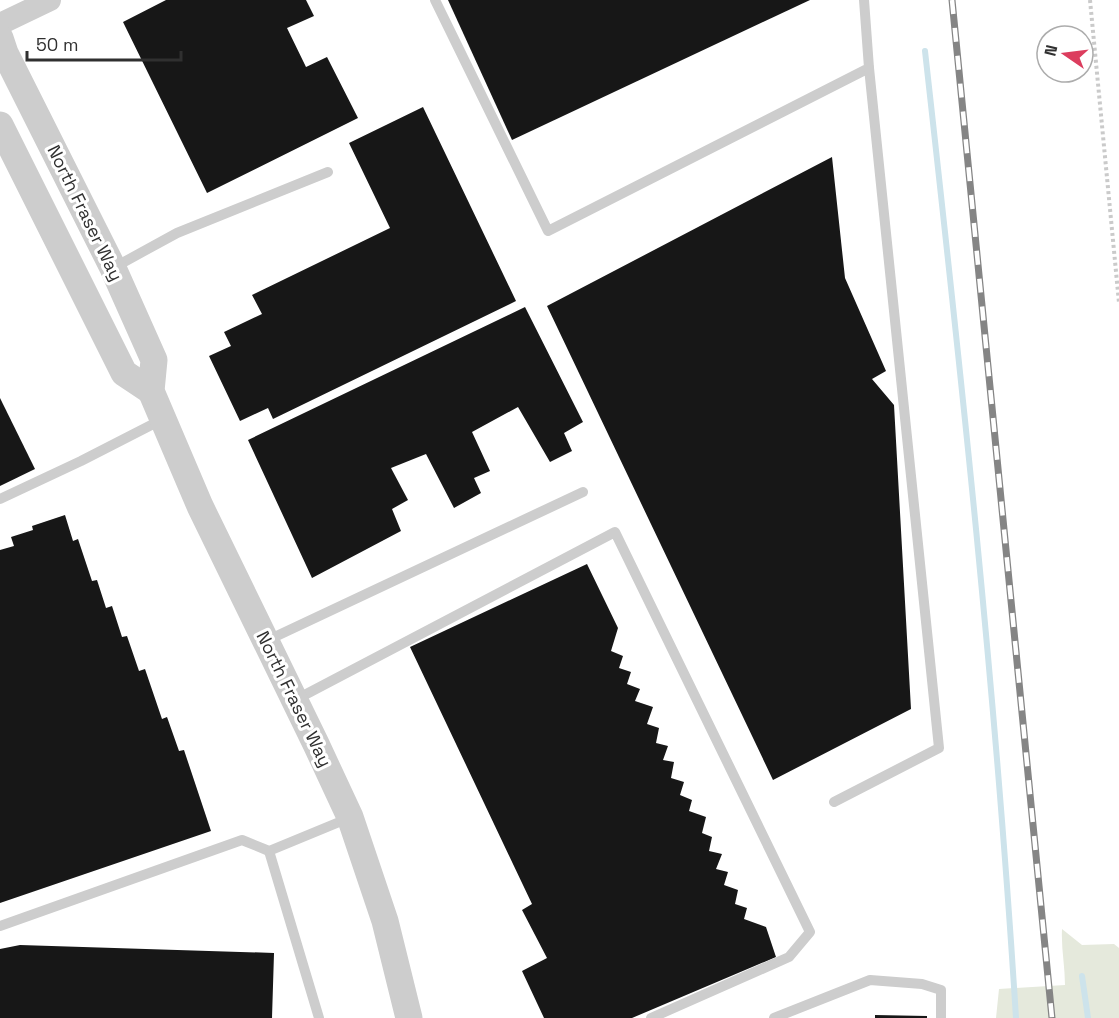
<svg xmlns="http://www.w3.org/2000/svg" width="1119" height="1018" viewBox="0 0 1119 1018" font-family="'Space Grotesk',sans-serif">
<rect width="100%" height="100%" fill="#fff"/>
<path fill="#e5e9dc" d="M1062,929L1082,945L1114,944L1119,948V1018H996L999,989L1065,985C1065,966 1061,948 1062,929Z"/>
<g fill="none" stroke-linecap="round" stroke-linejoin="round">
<g stroke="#cde3eb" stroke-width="6">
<path d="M925,51C961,373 996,695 1016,1018"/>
<path d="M1082,976L1088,1018"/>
</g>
</g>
<g fill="#171717">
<path d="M166,0H306L314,16L287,28L306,67L327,57L358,118L207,193L123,22Z"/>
<path d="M448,0H810L512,140Z"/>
<path d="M423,107L516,301L273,419L268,408L240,421L209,356L231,346L224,332L262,314L252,295L390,228L349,143Z"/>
<path d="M832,157L845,278L886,371L872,379L894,405L911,709L773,780L547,306Z"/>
<path d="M525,307L583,422L564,433L572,451L550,462L518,407L472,432L490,471L474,478L481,493L454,508L426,454L391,468L408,500L392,509L401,531L312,578L248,440Z"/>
<path d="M0,398L35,469L0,486Z"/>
<path d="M65,515L73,541L78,539L92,581L97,580L106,608L112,606L122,637L127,636L139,671L145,669L162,719L167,717L179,751L184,750L211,831L0,903V550L14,546L11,537L33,530L32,526Z"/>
<path d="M587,564L618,628L611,651L623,656L619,668L631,672L627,684L640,689L635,701L653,707L647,724L659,728L656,743L668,746L663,760L674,762L671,778L684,782L680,795L692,800L689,811L706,817L702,833L712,837L709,851L722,854L716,869L728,872L724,885L738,890L735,904L747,908L744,919L766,927L776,957L632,1018H544L522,971L547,958L522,910L532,904L410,647Z"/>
<path d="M20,945L274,953L272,1018H0V949Z"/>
<path d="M875,1015L927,1016V1018H875Z"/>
</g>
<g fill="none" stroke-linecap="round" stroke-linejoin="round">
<path stroke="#cacaca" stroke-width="4" stroke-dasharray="3 3" stroke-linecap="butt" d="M1090,0L1119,303"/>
<g stroke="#cdcdcd" stroke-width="10">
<path d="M435,0L548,231L869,68L864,0"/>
<path d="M113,268L177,233L328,172"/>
<path d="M0,499L81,461L163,419"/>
<path d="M266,641L583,492"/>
<path d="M295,700L615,532L810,932L789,957L651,1018"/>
<path d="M834,802L939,748L869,68"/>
<path d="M269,851L319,1018"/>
<path d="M0,926L242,840L269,851L349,818"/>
<path d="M774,1018L870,980L922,984L941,990V1018"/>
</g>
<path stroke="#cdcdcd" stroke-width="22" d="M0,24L50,0"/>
<g stroke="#cdcdcd" stroke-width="27">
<path d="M0,38L5,53L113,268L154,360L151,391L200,506L316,744L350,817L385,921L409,1018"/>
<path d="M0,125L124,373L151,391"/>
</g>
<defs>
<path id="rail" d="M952,0L1052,1018"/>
</defs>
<use href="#rail" stroke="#858585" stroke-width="7"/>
<use href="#rail" stroke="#fff" stroke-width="4.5" stroke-dasharray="14" stroke-linecap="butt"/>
</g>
<g text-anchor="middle" stroke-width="6" stroke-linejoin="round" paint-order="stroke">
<g font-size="18" fill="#303030" stroke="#fff">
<text transform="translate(85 213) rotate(64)" y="6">North Fraser Way</text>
<text transform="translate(294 699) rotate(64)" y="6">North Fraser Way</text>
</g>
</g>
<g transform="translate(1065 54) rotate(284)"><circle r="28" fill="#ffffff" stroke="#acacac" stroke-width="1.5"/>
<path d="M0-4.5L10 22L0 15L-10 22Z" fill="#dc3d5e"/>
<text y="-9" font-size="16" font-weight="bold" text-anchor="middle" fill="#303030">N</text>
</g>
<path d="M27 51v9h154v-9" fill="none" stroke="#303030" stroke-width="3"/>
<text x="36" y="51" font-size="18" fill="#303030" stroke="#ffffff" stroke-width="4.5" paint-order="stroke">50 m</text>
</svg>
